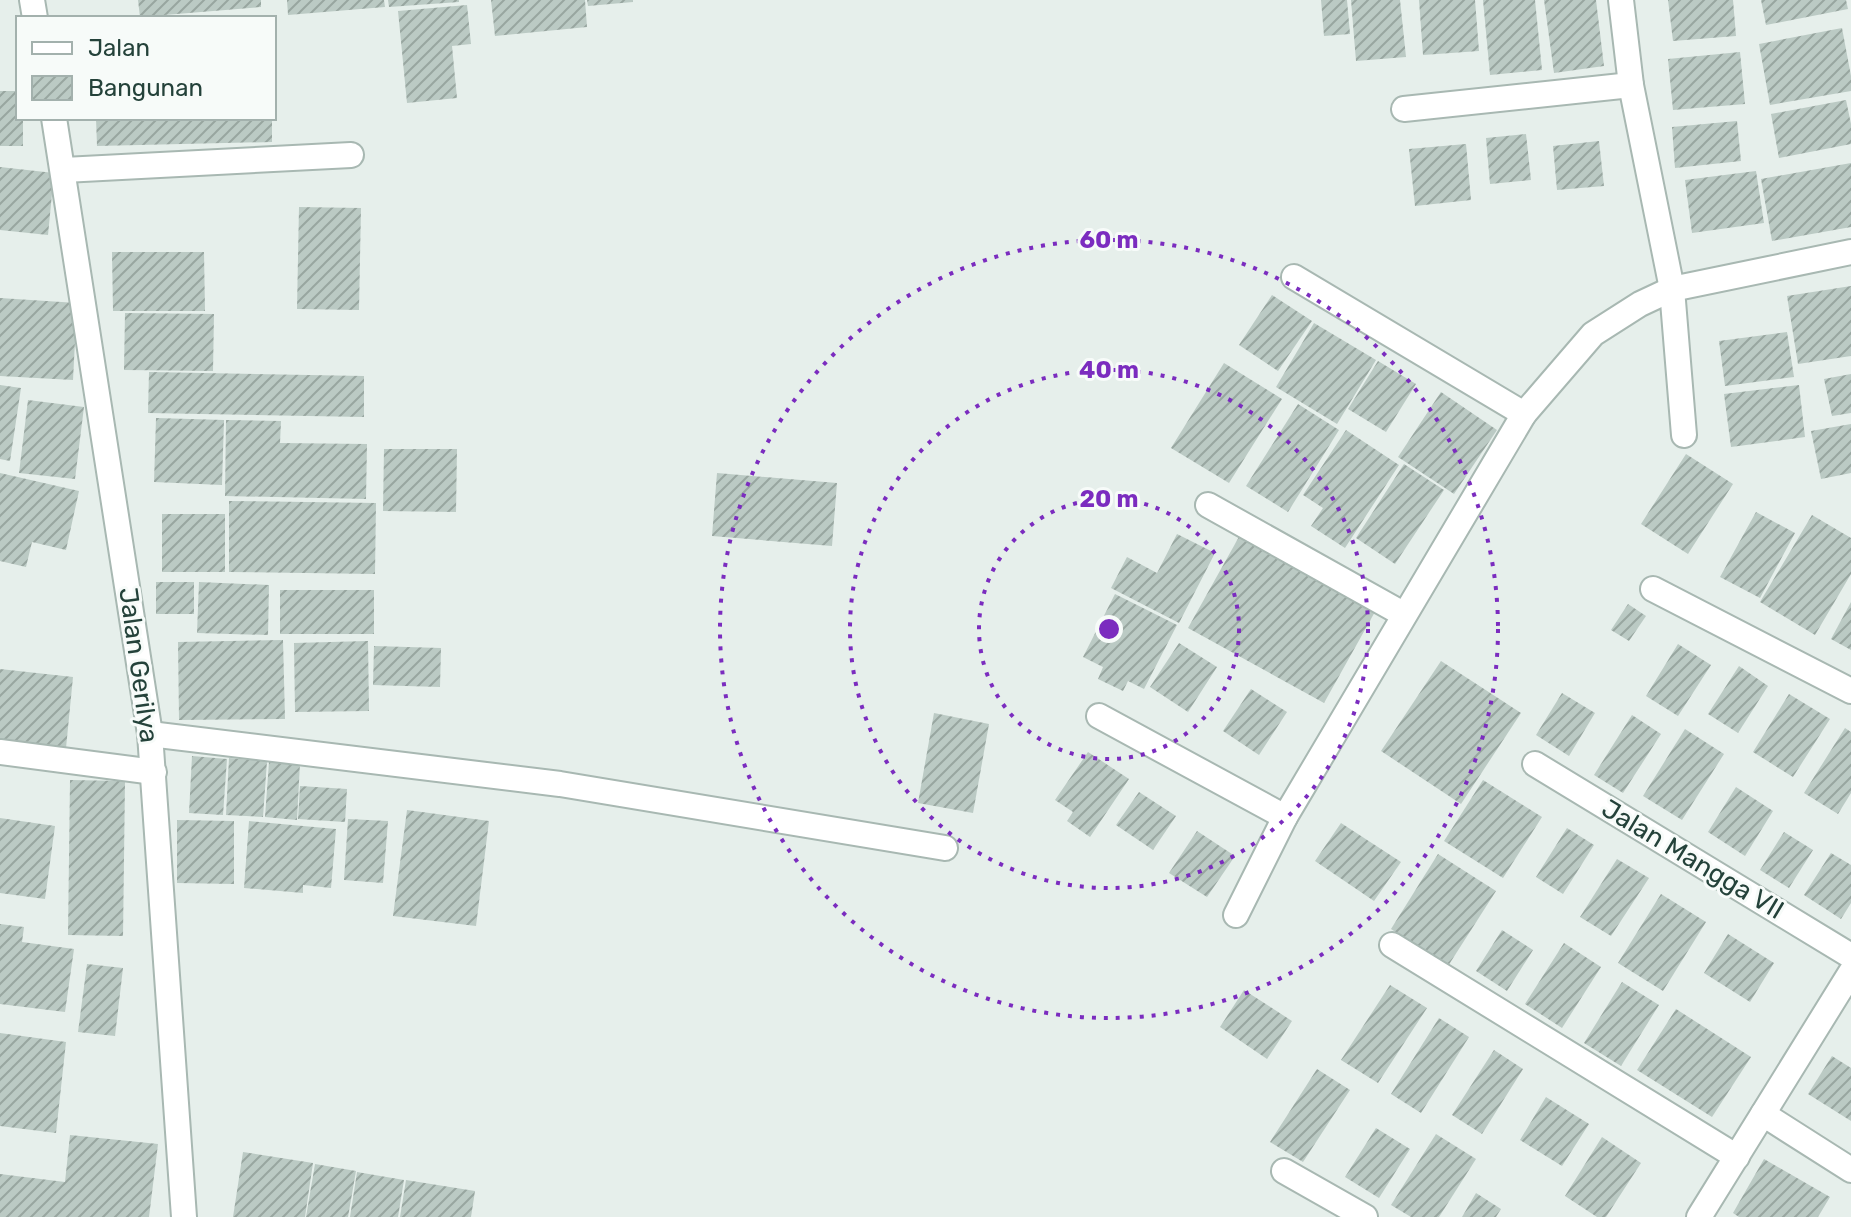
<svg xmlns="http://www.w3.org/2000/svg" width="1851" height="1217" viewBox="0 0 1851 1217" font-family="Rubik,sans-serif">
<defs>
<pattern id="building-hatch" width="6" height="6" patternUnits="userSpaceOnUse" patternTransform="scale(2)"><rect width="6" height="6" fill="#bbcac4"/><path d="M-1 1l2-2M0 6l6-6M5 7l2-2" fill="none" stroke="#98a6a0"/></pattern>
</defs>
<rect width="100%" height="100%" fill="#e6efeb"/>
<g fill="url(#building-hatch)">
<path d="M138,0H261V7L140,17Z"/>
<path d="M287,0H384L385,7L288,15Z"/>
<path d="M388,0H459V2L389,7Z"/>
<path d="M491,0H585L587,27L495,36Z"/>
<path d="M587,0H633V2L588,6Z"/>
<path d="M1321,0H1347L1350,34L1324,36Z"/>
<path d="M1351,0H1400L1406,57L1356,61Z"/>
<path d="M1419,0H1475L1479,51L1423,55Z"/>
<path d="M1483,0H1535L1542,70L1490,75Z"/>
<path d="M1544,0H1596L1604,66L1554,73Z"/>
<path d="M1668,0H1733L1736,36L1673,41Z"/>
<path d="M1761,0H1846L1848,9L1766,25Z"/>
<path d="M467,5L471,44L452,46L457,98L407,103L398,11Z"/>
<path d="M1842,28L1851,76V91L1770,105L1759,44Z"/>
<path d="M1740,52L1745,104L1673,110L1668,59Z"/>
<path d="M0,91H18V118H23V146H0Z"/>
<path d="M1846,100L1851,124V144L1779,158L1771,114Z"/>
<path d="M96,118H272V142L97,146Z"/>
<path d="M1737,121L1741,161L1675,168L1672,127Z"/>
<path d="M1526,134L1531,180L1490,184L1486,138Z"/>
<path d="M1599,141L1604,186L1557,190L1553,146Z"/>
<path d="M1466,144L1471,200L1415,206L1409,149Z"/>
<path d="M1851,163V227L1772,241L1761,179Z"/>
<path d="M0,167L54,173L48,235L0,230Z"/>
<path d="M1756,171L1764,223L1692,233L1685,180Z"/>
<path d="M299,207L361,208L359,310L297,309Z"/>
<path d="M112,252H204L205,311H113Z"/>
<path d="M1851,286V356L1798,364L1787,296Z"/>
<path d="M1272,295L1312,321L1278,371L1239,345Z"/>
<path d="M0,298L77,303L73,380L0,376Z"/>
<path d="M125,313L214,314L213,371L124,370Z"/>
<path d="M1314,323L1376,360L1337,424L1276,387Z"/>
<path d="M1787,332L1794,377L1725,386L1719,341Z"/>
<path d="M1378,361L1416,384L1386,432L1348,409Z"/>
<path d="M1224,363L1282,399L1229,483L1171,448Z"/>
<path d="M149,372L364,376V417L148,413Z"/>
<path d="M1851,374V413L1832,416L1824,379Z"/>
<path d="M0,385L21,388L10,461L0,459Z"/>
<path d="M1799,385L1805,437L1731,447L1724,394Z"/>
<path d="M1441,392L1497,430L1454,494L1398,457Z"/>
<path d="M28,400L84,407L75,479L19,473Z"/>
<path d="M1298,404L1339,430L1288,512L1246,486Z"/>
<path d="M156,418L224,420L222,485L154,482Z"/>
<path d="M226,420L281,421L280,443L367,444L366,499L225,496Z"/>
<path d="M1851,424V473L1821,479L1811,431Z"/>
<path d="M1346,430L1399,465L1345,548L1311,526L1323,508L1303,495Z"/>
<path d="M384,449H457L456,512L383,511Z"/>
<path d="M1686,454L1733,484L1688,554L1641,524Z"/>
<path d="M1404,464L1444,490L1395,564L1356,538Z"/>
<path d="M0,473L79,491L66,550L32,542L26,567L0,561Z"/>
<path d="M717,473L837,483L832,546L712,536Z"/>
<path d="M229,501L376,503L375,574L229,572Z"/>
<path d="M1756,512L1795,533L1760,598L1720,577Z"/>
<rect x="162" y="514" width="63" height="58"/>
<path d="M1812,515L1851,538V574L1815,635L1760,602Z"/>
<path d="M1177,534L1215,553L1179,623L1111,588L1127,557L1157,573Z"/>
<path d="M1240,535L1376,610L1324,703L1188,628Z"/>
<rect x="156" y="582" width="38" height="32"/>
<path d="M199,582L269,585L268,635L197,633Z"/>
<rect x="280" y="590" width="94" height="44"/>
<path d="M1115,594L1177,625L1144,689L1128,681L1123,691L1098,679L1103,667L1083,657Z"/>
<path d="M1851,602V650L1831,639Z"/>
<path d="M1628,604L1646,616L1629,641L1611,630Z"/>
<path d="M283,640L285,719L179,720L178,642Z"/>
<path d="M368,641L369,711L295,712L294,643Z"/>
<path d="M1179,643L1217,667L1188,712L1150,687Z"/>
<path d="M1678,644L1711,665L1678,716L1646,696Z"/>
<path d="M374,646L441,648L440,687L373,685Z"/>
<path d="M1441,661L1521,713L1461,804L1381,751Z"/>
<path d="M1739,666L1768,686L1738,733L1708,714Z"/>
<path d="M0,669L73,677L66,748L0,741Z"/>
<path d="M1251,689L1287,712L1259,755L1223,731Z"/>
<path d="M1562,693L1595,713L1569,756L1536,735Z"/>
<path d="M1789,694L1830,719L1793,777L1753,752Z"/>
<path d="M934,713L989,724L973,813L918,803Z"/>
<path d="M1632,715L1661,734L1623,793L1594,775Z"/>
<path d="M1845,728L1851,732V793L1838,814L1804,793Z"/>
<path d="M1685,729L1724,754L1682,820L1643,796Z"/>
<path d="M1088,752L1129,779L1090,837L1067,821L1073,812L1055,800Z"/>
<path d="M192,756L227,759L223,815L189,813Z"/>
<path d="M229,758L267,761L263,817L226,815Z"/>
<path d="M269,762L300,763L297,820L265,817Z"/>
<path d="M70,780L125,781L123,936L68,935Z"/>
<path d="M1483,780L1542,817L1503,878L1444,841Z"/>
<path d="M300,786L347,789L345,822L298,819Z"/>
<path d="M1736,787L1773,811L1745,856L1708,832Z"/>
<path d="M1139,792L1176,816L1153,850L1116,825Z"/>
<path d="M407,810L489,821L476,926L393,916Z"/>
<path d="M0,818L55,826L45,899L0,893Z"/>
<path d="M348,819L388,821L383,883L344,880Z"/>
<path d="M177,820L234,821V884L177,883Z"/>
<path d="M249,821L336,829L331,888L303,885V893L244,888Z"/>
<path d="M1341,823L1401,862L1374,901L1315,861Z"/>
<path d="M1567,828L1594,845L1563,894L1536,877Z"/>
<path d="M1197,831L1235,856L1207,897L1169,873Z"/>
<path d="M1784,832L1813,850L1789,888L1760,870Z"/>
<path d="M1831,853L1851,865V903L1841,919L1804,895Z"/>
<path d="M1438,854L1496,891L1448,966L1391,929Z"/>
<path d="M1617,859L1649,878L1611,936L1580,917Z"/>
<path d="M1661,894L1706,922L1663,991L1618,963Z"/>
<path d="M0,924L24,927L22,942L74,949L65,1012L0,1004Z"/>
<path d="M1502,930L1533,950L1507,991L1476,971Z"/>
<path d="M1728,934L1774,963L1750,1002L1704,973Z"/>
<path d="M1564,943L1601,967L1562,1028L1525,1004Z"/>
<path d="M87,964L123,968L115,1036L78,1032Z"/>
<path d="M1622,982L1659,1005L1621,1066L1584,1043Z"/>
<path d="M1390,985L1427,1008L1378,1083L1341,1060Z"/>
<path d="M1244,990L1292,1021L1267,1059L1220,1027Z"/>
<path d="M1676,1009L1751,1057L1712,1117L1637,1070Z"/>
<path d="M1439,1018L1469,1037L1421,1113L1391,1094Z"/>
<path d="M0,1033L66,1042L56,1133L0,1126Z"/>
<path d="M1494,1050L1523,1069L1482,1134L1452,1115Z"/>
<path d="M1832,1056L1851,1068V1121L1808,1094Z"/>
<path d="M1317,1069L1350,1090L1303,1162L1270,1142Z"/>
<path d="M1546,1097L1589,1124L1562,1166L1520,1140Z"/>
<path d="M1376,1128L1410,1149L1379,1198L1345,1177Z"/>
<path d="M1436,1134L1476,1159L1439,1217H1411L1391,1205Z"/>
<path d="M70,1135L158,1144L149,1217H0V1174L65,1182Z"/>
<path d="M1602,1137L1641,1163L1606,1217H1597L1565,1196Z"/>
<path d="M243,1152L313,1163L305,1217H233Z"/>
<path d="M1764,1159L1830,1197L1818,1217H1739L1733,1213Z"/>
<path d="M315,1164L356,1171L348,1217H306Z"/>
<path d="M357,1172L404,1180L398,1217H350Z"/>
<path d="M406,1180L475,1191L471,1217H400Z"/>
<path d="M1476,1193L1501,1209L1496,1217H1462Z"/>
</g>
<g fill="none" stroke-linecap="round" stroke-linejoin="round">
<defs>
<g id="minor">
<path d="M1621,0L1631,85L1672,289L1684,435"/>
<path d="M1404,109L1631,85"/>
<path d="M64,170L351,155"/>
<path d="M1294,277L1524,414"/>
<path d="M1208,505L1403,614"/>
<path d="M1653,589L1851,691"/>
<path d="M1099,716L1285,817"/>
<path d="M150,734L560,784L945,848"/>
<path d="M0,752L154,772"/>
<path d="M1535,764L1851,956"/>
<path d="M1236,915L1285,817L1524,414L1593,334L1640,304L1672,289L1851,252"/>
<path d="M1392,945L1737,1157"/>
<path d="M1763,1114L1851,1170"/>
<path d="M1284,1171L1365,1217"/>
<path d="M1699,1217L1851,972"/>
</g>
<g id="tertiary">
<path d="M32,0L35,18"/>
<path d="M54,118L150,734L184,1217"/>
</g>
</defs>
<use href="#minor" stroke="#a8b8b2" stroke-width="28"/>
<use href="#tertiary" stroke="#a8b8b2" stroke-width="28"/>
<use href="#minor" stroke="#fff" stroke-width="24"/>
<use href="#tertiary" stroke="#fff" stroke-width="24"/>
</g>
<g fill="none" stroke="#7b2cbf" stroke-width="4" stroke-dasharray="4 8">
<circle cx="1109" cy="629" r="130"/>
<circle cx="1109" cy="629" r="259"/>
<circle cx="1109" cy="629" r="389"/>
</g>
<g text-anchor="middle" stroke-width="6" stroke-linejoin="round" paint-order="stroke">
<g font-size="26" fill="#24423a" stroke="#f7fbf9">
<text transform="translate(139 665) rotate(82)" y="9">Jalan Gerilya</text>
<text transform="translate(1693 859) rotate(31)" y="9">Jalan Mangga VII</text>
</g>
</g>
<circle cx="1109" cy="629" r="12" fill="#7b2cbf" stroke="#f7fbf9" stroke-width="4"/>
<g font-size="24" text-anchor="middle" font-weight="bold" fill="#7b2cbf" stroke="#f7fbf9" stroke-width="6" stroke-linejoin="round" paint-order="stroke">
<text x="1109" y="248">60 m</text>
<text x="1109" y="378">40 m</text>
<text x="1109" y="507">20 m</text>
</g>
<rect x="16" y="16" width="260" height="104" fill="#f7fbf9" stroke="#a3b1ad" stroke-width="2"/>
<rect x="32" y="42" width="40" height="12" fill="#ffffff" stroke="#a3b1ad" stroke-width="2"/>
<text x="88" y="56" font-size="24" fill="#24423a">Jalan</text>
<rect x="32" y="76" width="40" height="24" fill="url(#building-hatch)" stroke="#a3b1ad" stroke-width="2"/>
<text x="88" y="96" font-size="24" fill="#24423a">Bangunan</text>
</svg>
